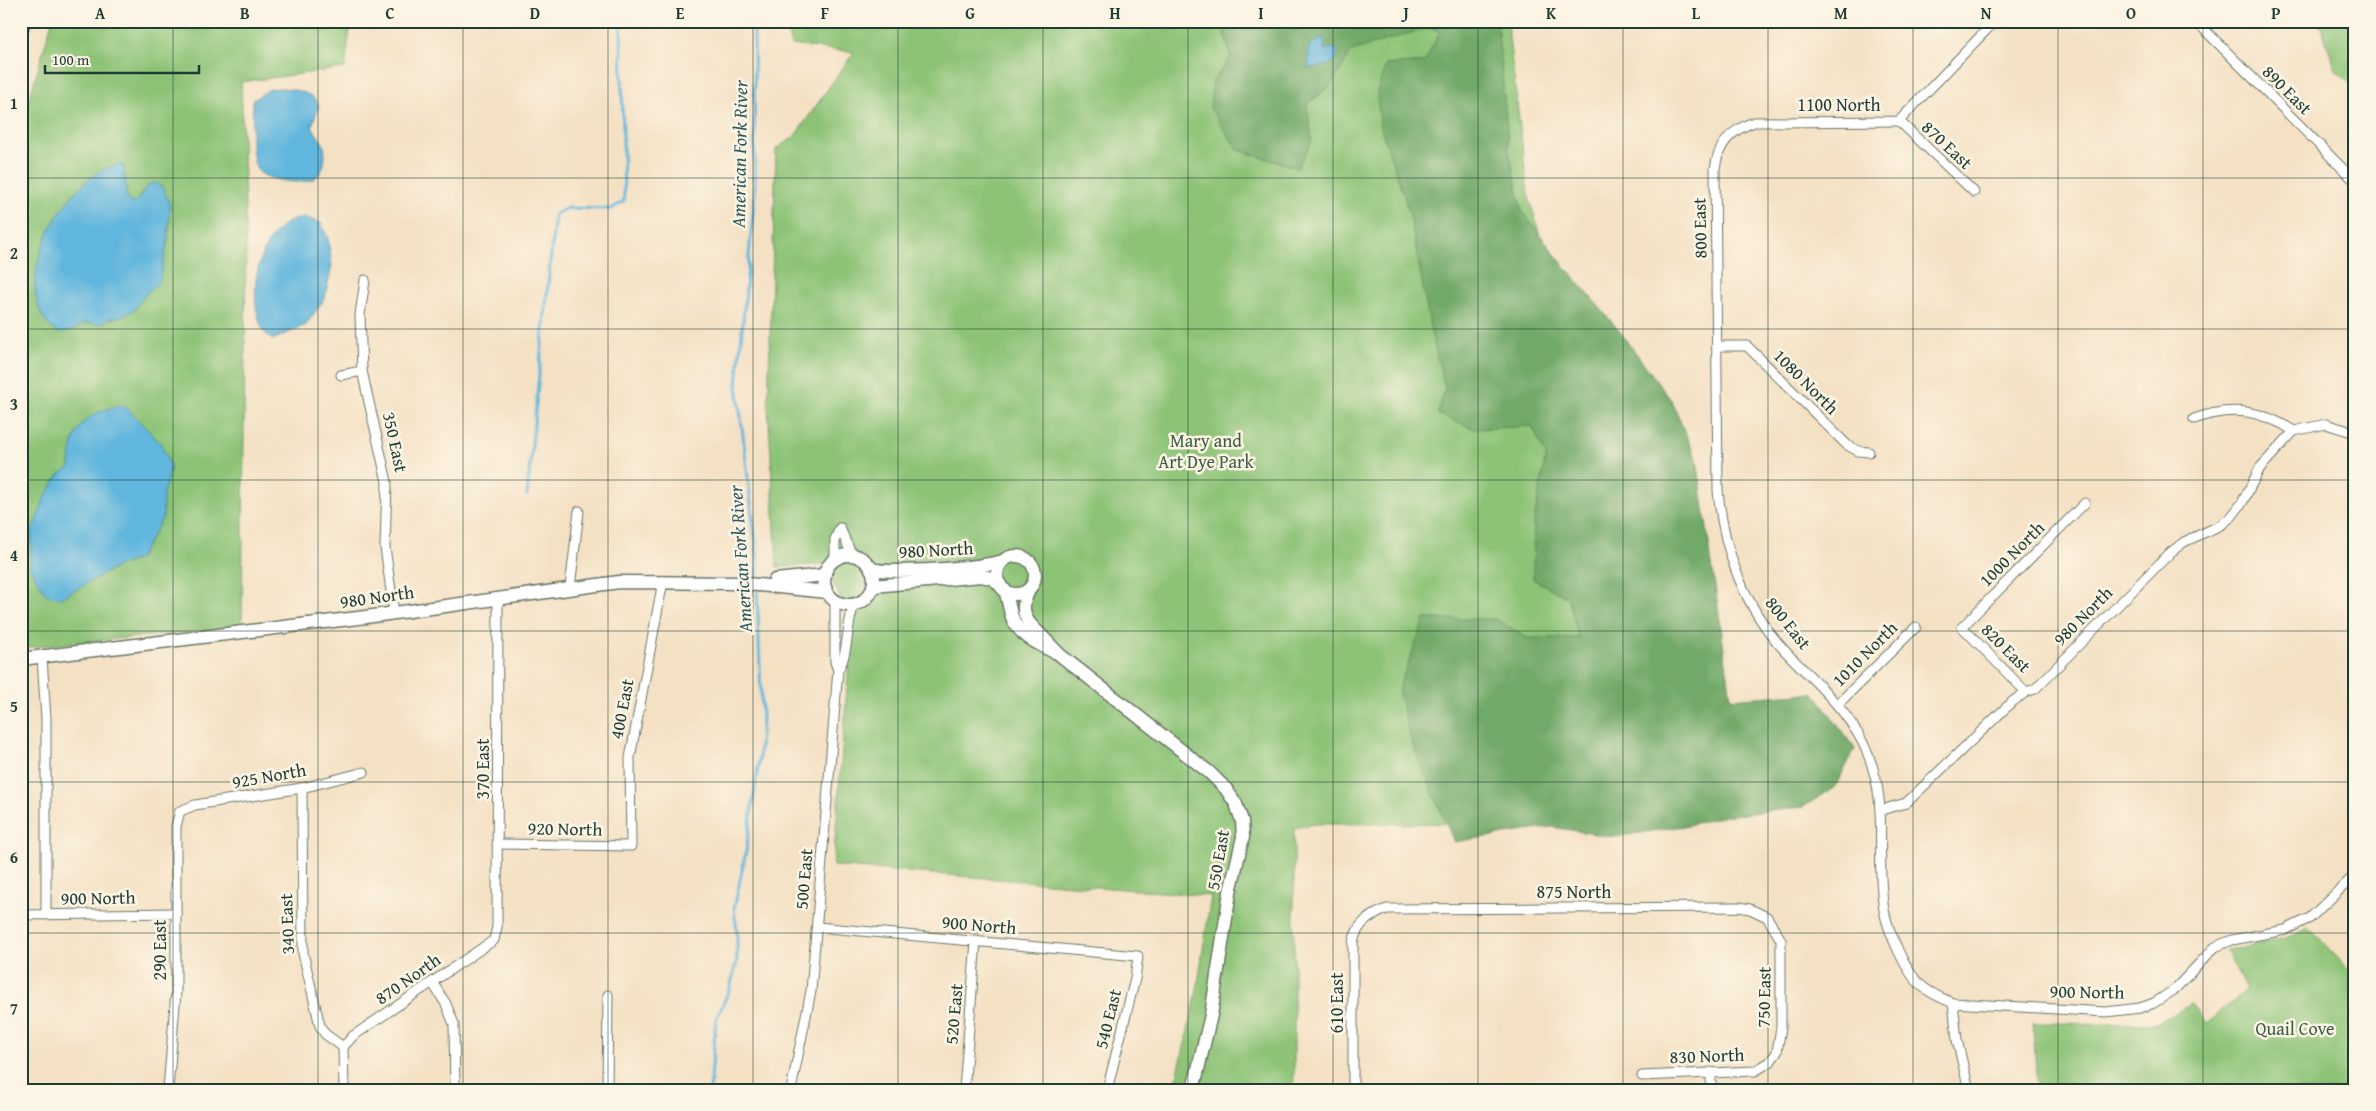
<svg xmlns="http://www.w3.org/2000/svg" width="2376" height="1111" viewBox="0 0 2376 1111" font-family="'Gentium Book Plus',serif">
<rect width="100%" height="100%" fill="#fcf5e5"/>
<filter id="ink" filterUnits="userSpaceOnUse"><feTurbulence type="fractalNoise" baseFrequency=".02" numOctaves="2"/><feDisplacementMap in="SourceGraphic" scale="10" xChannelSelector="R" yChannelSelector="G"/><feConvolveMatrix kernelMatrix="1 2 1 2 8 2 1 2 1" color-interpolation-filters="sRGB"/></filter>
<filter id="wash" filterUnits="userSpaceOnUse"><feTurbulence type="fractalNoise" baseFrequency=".0096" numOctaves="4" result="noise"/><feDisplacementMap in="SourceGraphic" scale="20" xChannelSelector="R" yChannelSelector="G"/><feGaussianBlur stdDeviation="1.12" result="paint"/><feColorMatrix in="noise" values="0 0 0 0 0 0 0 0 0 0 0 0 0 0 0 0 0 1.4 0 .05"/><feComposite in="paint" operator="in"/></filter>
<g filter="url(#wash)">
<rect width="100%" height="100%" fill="#f4e1c4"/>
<g fill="#8cc376" stroke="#568055">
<path d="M52,21H351L345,68L241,82L246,239L242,627L21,648V127Z"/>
<path d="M784,21H1507L1528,194L1548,263L1697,460L1731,699L1814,693L1855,749L1835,787L1803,807L1535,823L1315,824L1294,828V1090H1174L1196,996L1211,896L833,866L852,624L825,564L777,567L768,405L776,149L794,137L854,52L791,45Z"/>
<path d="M2319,21H2355V87L2336,70Z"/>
<path d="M2309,928L2355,976V1090H2037L2033,1023L2155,1024L2192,1004L2207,1023L2246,990L2226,950C2255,946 2283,941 2309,928Z"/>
</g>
<path fill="#71a967" stroke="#48734e" d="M1221,21H1497L1509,152L1522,210L1556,256L1621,333L1671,400L1697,460L1731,699L1814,693L1855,749L1835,787L1803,807L1725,816L1684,826L1614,837L1552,827L1454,842L1411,741L1398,690L1425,619H1496L1527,638H1579L1568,598L1533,579L1534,522L1546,455L1532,426L1475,429L1438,414L1445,388L1431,332L1410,215L1380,125L1377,91L1386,65L1425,62L1440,31L1427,28L1351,51L1332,84L1307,105L1312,141L1297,168L1238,150L1210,108L1213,81L1231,57Z"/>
<g fill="#60b6dd" stroke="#407a88">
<path d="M1323,37L1325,45L1323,50L1332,48L1337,50L1338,56C1331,67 1321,67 1308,68L1309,46Z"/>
<path d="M283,88C298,91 311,91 319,105L312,126C315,133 322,140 324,146C326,158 325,171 315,178C304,186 264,181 257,169C249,157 253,116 253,100L270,89Z"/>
<path d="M119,164L124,166L127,199L134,204L147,186L155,182L164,189L170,205L168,240L159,282L146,294L134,310L119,317L108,319L101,324L84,323L74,330L58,333C0,295 64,174 119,164Z"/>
<path d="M304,217L321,223L328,239L332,265L325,298L306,325L272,340C269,337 264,333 262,328C249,299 255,250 280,228C287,221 295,219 304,217Z"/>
<path d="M124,405L161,444L171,467L163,494V517L139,559L118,566L61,598L46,594L30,569L32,531L45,497L58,476L70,467C71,427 85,412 124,405Z"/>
</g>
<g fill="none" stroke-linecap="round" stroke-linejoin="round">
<g stroke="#60b6dd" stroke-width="3">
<path d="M754,21L755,192L737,385L758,562L757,581"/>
<path d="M1205,27L1211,21"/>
<path d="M527,495L555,214L567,208L611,209L624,201L621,21"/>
<path d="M710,1090L716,1020L730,988L737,960V931L734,909L746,851L759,760L762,719L757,587"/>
</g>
</g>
</g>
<g filter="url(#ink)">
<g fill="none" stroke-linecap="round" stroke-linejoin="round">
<defs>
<g id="street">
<path d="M1995,21L1899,121L1754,122C1731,130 1718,144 1715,169L1718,490C1723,549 1744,607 1785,651C1813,680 1844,706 1863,743C1892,802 1874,851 1884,910C1888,931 1906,974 1923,987C1932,994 1943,999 1953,1003L2106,1012L2140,1008L2154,1003L2174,990L2215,947L2232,940L2285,930L2310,918L2355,875"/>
<path d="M2196,21L2355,181"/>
<path d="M1899,121L1974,192"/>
<path d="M365,280L360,315L362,371L387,482L385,547L394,613"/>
<path d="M1717,346H1747L1847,445L1858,451L1869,452"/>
<path d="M341,375L362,371"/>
<path d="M2194,419C2231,405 2261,410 2294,431"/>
<path d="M840,528L852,555"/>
<path d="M835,560V539L840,528"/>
<path d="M570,588L579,511"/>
<path d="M42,657L46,719V915"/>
<path d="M838,670C849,653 846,625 854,605"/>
<path d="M2026,692L1962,627L2085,503"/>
<path d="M1838,704L1916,627"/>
<path d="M302,788L303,953L320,1026L325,1034L343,1047"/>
<path d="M1881,810L1906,803L2012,702L2026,692L2035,689L2171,552L2184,542L2221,525L2232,516L2242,503L2260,468L2294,431L2326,424L2355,433"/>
<path d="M499,844L631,846L630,758L663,581"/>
<path d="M21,915L176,913"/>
<path d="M817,927L1138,956L1135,979L1107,1090"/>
<path d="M432,982L446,1004L454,1024L455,1090"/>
<path d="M1953,1003L1957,1040L1969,1090"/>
<path d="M343,1047L353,1036L494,940L497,927L498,598"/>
<path d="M343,1047L344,1090"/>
<path d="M1711,1072V1090"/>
<path d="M168,1090L176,992V826L180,811L195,805L302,788L364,772"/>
<path d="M607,1090L608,995"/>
<path d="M791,1090L811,991L838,670L835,662V601"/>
<path d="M964,1090L976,941"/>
<path d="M1353,1090V943C1357,923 1369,916 1387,909L1739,907L1750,909L1767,917L1781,940V1027L1777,1052L1770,1062L1755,1071L1642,1076"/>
</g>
<g id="secondary">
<path d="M21,31L24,21"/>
<circle cx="849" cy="580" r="25"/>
<circle cx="1016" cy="575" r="19"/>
<path d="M871,569C894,574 980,568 1003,561"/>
<path d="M775,580L825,575"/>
<path d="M873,586L981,576L991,578L1000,584"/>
<path d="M1005,590C1008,599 1009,608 1012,617C1018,635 1038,644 1054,652"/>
<path d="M1029,590C1023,603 1021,612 1030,624L1060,655L1210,773L1226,789L1236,804L1242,821L1243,837L1230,892L1211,1015L1193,1090"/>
<path d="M21,659L366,617L619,582L739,583L827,592"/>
</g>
</defs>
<use href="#street" stroke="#6a7666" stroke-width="11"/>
<use href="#secondary" stroke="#6a7666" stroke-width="15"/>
<use href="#street" stroke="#fff" stroke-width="9"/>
<use href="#secondary" stroke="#fff" stroke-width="12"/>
</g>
</g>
<path fill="none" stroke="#1f3d34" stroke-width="1" stroke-opacity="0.55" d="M173,21V1090M318,21V1090M463,21V1090M608,21V1090M753,21V1090M898,21V1090M1043,21V1090M1188,21V1090M1333,21V1090M1478,21V1090M1623,21V1090M1768,21V1090M1913,21V1090M2058,21V1090M2203,21V1090M21,178H2355M21,329H2355M21,480H2355M21,631H2355M21,782H2355M21,933H2355"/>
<g text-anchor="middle" stroke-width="5" stroke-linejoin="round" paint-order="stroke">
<g font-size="18" fill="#1f3d34" stroke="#fcf5e5">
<text transform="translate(2287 90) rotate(45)" y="6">890 East</text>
<text x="1839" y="111">1100 North</text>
<text transform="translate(1947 145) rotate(43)" y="6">870 East</text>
<text transform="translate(1700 228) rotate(-91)" y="6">800 East</text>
<text transform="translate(1806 382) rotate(45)" y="6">1080 North</text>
<text transform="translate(395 442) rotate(78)" y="6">350 East</text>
<text transform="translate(936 550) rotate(-3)" y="6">980 North</text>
<text transform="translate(2012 554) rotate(-45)" y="6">1000 North</text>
<text transform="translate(377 597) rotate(-8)" y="6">980 North</text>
<text transform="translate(2083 616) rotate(-45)" y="6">980 North</text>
<text transform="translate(1788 623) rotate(52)" y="6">800 East</text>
<text transform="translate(2006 648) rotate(45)" y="6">820 East</text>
<text transform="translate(1865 654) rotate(-45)" y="6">1010 North</text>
<text transform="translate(622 709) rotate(-79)" y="6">400 East</text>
<text transform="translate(483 769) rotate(-90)" y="6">370 East</text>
<text transform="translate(269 776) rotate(-10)" y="6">925 North</text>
<text transform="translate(565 829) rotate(1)" y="6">920 North</text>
<text transform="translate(1218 860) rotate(-80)" y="6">550 East</text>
<text transform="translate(804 879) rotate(-85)" y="6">500 East</text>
<text x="1574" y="898">875 North</text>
<text transform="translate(98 898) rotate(-1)" y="6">900 North</text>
<text transform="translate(287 924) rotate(-92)" y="6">340 East</text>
<text transform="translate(979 925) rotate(5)" y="6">900 North</text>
<text transform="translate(160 950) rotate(-90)" y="6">290 East</text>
<text transform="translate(408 979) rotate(-35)" y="6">870 North</text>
<text transform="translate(2087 992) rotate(1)" y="6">900 North</text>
<text transform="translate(1764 997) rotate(-89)" y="6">750 East</text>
<text transform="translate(1337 1003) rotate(-90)" y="6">610 East</text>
<text transform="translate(954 1014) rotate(-85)" y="6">520 East</text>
<text transform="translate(1108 1019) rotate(-76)" y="6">540 East</text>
<text transform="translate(1707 1056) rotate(-2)" y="6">830 North</text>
</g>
<g font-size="18" fill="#3a5e44" stroke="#fcf5e5">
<text x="1206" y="447">Mary and<tspan x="1206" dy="21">Art Dye Park</tspan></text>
<text x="2295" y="1035">Quail Cove</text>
</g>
<g font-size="19" font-style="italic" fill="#2f5b5e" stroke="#fcf5e5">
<text transform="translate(739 154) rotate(-89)" y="7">American Fork River</text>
<text transform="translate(740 559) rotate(-94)" y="7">American Fork River</text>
</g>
</g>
<rect width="2376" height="1111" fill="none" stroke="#fcf5e5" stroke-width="55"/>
<path d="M45 65v8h154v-8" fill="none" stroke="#1f3d34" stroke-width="2.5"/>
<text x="52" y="65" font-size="15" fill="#1f3d34" stroke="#fcf5e5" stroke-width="4" paint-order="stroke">100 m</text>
<rect x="28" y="28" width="2320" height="1056" fill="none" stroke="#1f3d34" stroke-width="2"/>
<g font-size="16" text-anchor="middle" font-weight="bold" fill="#1f3d34">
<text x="100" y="19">A</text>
<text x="245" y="19">B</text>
<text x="390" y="19">C</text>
<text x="535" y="19">D</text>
<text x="680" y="19">E</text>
<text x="825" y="19">F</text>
<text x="970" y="19">G</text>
<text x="1115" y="19">H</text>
<text x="1261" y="19">I</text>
<text x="1406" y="19">J</text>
<text x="1551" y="19">K</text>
<text x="1696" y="19">L</text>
<text x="1841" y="19">M</text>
<text x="1986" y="19">N</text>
<text x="2131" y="19">O</text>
<text x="2276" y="19">P</text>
<text x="14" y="109">1</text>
<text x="14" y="259">2</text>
<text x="14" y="410">3</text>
<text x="14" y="561">4</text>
<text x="14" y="712">5</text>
<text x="14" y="863">6</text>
<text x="14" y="1014">7</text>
</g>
</svg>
